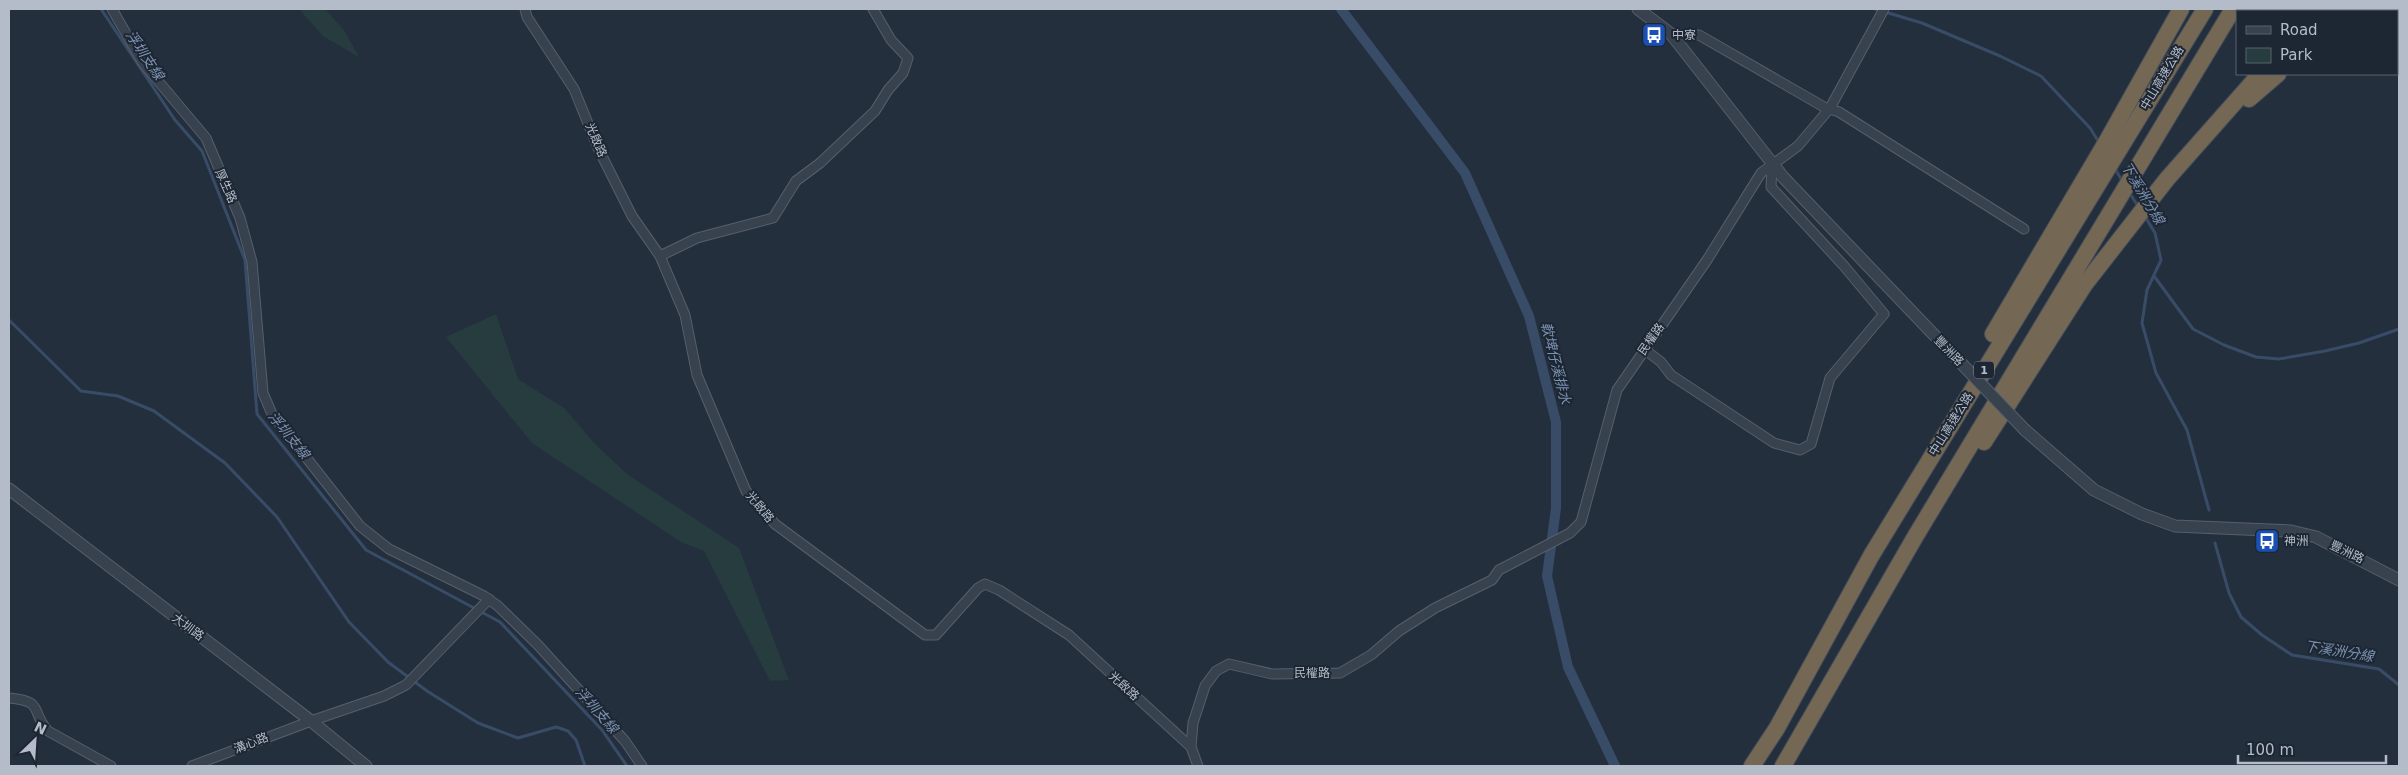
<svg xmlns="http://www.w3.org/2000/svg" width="2408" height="775" viewBox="0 0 2408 775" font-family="'DejaVu Sans','Noto Sans TC',sans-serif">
<rect width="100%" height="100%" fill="#242f3e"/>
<g fill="#263c3f">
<path d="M299,9H325L344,30L359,57L323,36Z"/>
<path d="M496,314L518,379L564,408L596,445L627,474L739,548L789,680L770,681L704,551L681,542L532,443L446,337Z"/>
</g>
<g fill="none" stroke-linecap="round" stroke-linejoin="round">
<g stroke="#394c67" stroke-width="3">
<path d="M101,9L175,120L202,151L245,260L257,414L366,550L500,622L602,730L627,766"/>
<path d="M1875,9L1922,23L2000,56L2041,76L2090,128L2100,144"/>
<path d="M2115,169L2123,182"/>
<path d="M2129,192L2139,208"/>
<path d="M2144,215L2155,233L2161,260L2147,290L2142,323L2156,373L2187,430L2209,510"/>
<path d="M2154,276L2193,329L2224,345L2256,357L2279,359L2325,351L2359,343L2399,329"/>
<path d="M9,320L81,391L118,396L154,411L225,463L277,517L349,622L388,662L427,691L478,723L518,738L556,727L568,731L576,740L585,766"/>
<path d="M2215,543L2229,593L2241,617L2262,635L2292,655L2379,669L2399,685"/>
</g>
<path stroke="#394c67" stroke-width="10" d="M1341,9L1465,173L1529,316L1556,422V508L1547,576L1568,667L1615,766"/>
<defs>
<g id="minor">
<path d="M112,9L143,63L206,138L240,218L252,262L263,393L272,414L360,526L389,549L484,596L498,606L538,645L625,741L642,766"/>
<path d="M525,9L527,17L574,89L598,148L632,216L660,256L685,315L697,375L746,491L775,524L925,635H936L978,588L985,584L999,590L1069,635L1191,747"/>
<path d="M1671,34L1699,35L1824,107L1839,112L2024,229"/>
<path d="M660,256L697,238L773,218L796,181L820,163L875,111L888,90L903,73L908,58L891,40L873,9"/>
<path d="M1644,349L1661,362L1671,375L1774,443L1800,450L1811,444L1830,378L1884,314L1844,266L1771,187L1772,165"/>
<path d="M9,698C45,701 30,711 48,731L111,766"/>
<path d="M192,766L311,721L384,696L406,685L489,599"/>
<path d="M1198,766L1191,747L1193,723L1205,686L1216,671L1229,664L1272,674L1340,673L1371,655L1399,631L1435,608L1492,580L1499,570L1570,533L1581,522L1617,390L1707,260L1761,173L1798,146L1830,108L1884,9"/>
</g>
<g id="tertiary">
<path d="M1638,9L1671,34L1783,177"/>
<path d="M2025,430L2094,490L2142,514L2175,526L2291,531L2316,537L2399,580"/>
<path d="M9,489L311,721L366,766"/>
</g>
<g id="motorway">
<path d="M2305,11L2307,9"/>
<path d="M2363,11L2367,9"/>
<path d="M2249,99L2278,74"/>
<path d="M1993,334L2108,139L2181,9"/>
<path d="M1984,442L2085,284L2167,179L2260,74"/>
<path d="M1752,766L1777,728L1871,556L2205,9"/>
<path d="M1783,766L1915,537L2233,9"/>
</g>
</defs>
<use href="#minor" stroke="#565f6c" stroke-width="11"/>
<use href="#tertiary" stroke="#565f6c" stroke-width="13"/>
<use href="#motorway" stroke="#434c59" stroke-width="18"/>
<use href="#minor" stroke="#38414e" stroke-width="9"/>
<use href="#tertiary" stroke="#38414e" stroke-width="11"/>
<use href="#motorway" stroke="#746855" stroke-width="16"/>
<defs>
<path id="tertiary-bridge" d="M1783,177L2025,430"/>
</defs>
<use href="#tertiary-bridge" stroke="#565f6c" stroke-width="13" stroke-linecap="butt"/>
<use href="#tertiary-bridge" stroke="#38414e" stroke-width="11"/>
</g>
<defs>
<symbol id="bus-square" viewBox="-11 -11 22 22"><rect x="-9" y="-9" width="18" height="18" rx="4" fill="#1a4fb4" stroke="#1d2633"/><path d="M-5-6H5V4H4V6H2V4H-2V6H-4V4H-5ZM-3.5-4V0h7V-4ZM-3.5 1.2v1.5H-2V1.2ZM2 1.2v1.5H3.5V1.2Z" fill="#fff"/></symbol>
</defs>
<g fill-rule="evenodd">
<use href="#bus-square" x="1640" y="21" width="28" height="28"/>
<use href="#bus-square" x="2253" y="527" width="28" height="28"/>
</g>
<g text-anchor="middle" stroke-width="4" stroke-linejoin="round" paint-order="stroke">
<rect fill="#1d2633" stroke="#878f9c" stroke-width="1" x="1974" y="361.5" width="20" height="17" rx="4"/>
<g font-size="11" font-weight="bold" fill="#b4bcc9">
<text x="1984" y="374">1</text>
</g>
<g font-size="12" fill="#b4bcc9" stroke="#1d2633" text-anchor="start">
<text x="1672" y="39">中寮</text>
<text x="2284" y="545">神洲</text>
</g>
<g font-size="12" fill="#b4bcc9" stroke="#1d2633">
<text transform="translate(2162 78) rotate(-59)" y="4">中山高速公路</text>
<text transform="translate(596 140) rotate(67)" y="4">光啟路</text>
<text transform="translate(226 186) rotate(66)" y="4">厚生路</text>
<text transform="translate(1651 339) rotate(-55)" y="4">民權路</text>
<text transform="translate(1949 351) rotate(46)" y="4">豐洲路</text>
<text transform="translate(1951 424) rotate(-58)" y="4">中山高速公路</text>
<text transform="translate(760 507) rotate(50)" y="4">光啟路</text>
<text transform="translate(2347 552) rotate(26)" y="4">豐洲路</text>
<text transform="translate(188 627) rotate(37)" y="4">大圳路</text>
<text x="1312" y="677">民權路</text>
<text transform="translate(1124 686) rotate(42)" y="4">光啟路</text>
<text transform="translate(251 743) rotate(-21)" y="4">溝心路</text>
</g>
<g font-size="14" font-style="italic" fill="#7c92b1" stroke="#1d2633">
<text transform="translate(145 55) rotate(56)" y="5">浮圳支線</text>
<text transform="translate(2143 193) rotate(59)" y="5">下溪洲分線</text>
<text transform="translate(1556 363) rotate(76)" y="5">軟埤仔溪排水</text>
<text transform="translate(289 435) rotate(51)" y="5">浮圳支線</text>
<text transform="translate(2339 651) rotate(9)" y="5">下溪洲分線</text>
<text transform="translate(597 710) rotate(49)" y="5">浮圳支線</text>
</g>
</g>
<rect width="2408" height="775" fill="none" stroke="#b4bcc9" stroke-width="20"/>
<rect x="2236" y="10" width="162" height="65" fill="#1d2633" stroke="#59626f"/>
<rect x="2246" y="26" width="25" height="8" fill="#38414e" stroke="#59626f"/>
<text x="2280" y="35" font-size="15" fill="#b4bcc9">Road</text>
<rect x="2246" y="48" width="25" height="15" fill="#263c3f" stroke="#59626f"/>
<text x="2280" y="60" font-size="15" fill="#b4bcc9">Park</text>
<g transform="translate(35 740) rotate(25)" stroke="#1d2633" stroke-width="4" paint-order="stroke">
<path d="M0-4L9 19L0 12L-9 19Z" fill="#b4bcc9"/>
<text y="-8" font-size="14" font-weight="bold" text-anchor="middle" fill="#b4bcc9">N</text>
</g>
<path d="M2238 755v8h148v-8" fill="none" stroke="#b4bcc9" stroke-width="2.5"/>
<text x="2246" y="755" font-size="15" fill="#b4bcc9" stroke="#1d2633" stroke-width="4" paint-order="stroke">100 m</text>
</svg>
